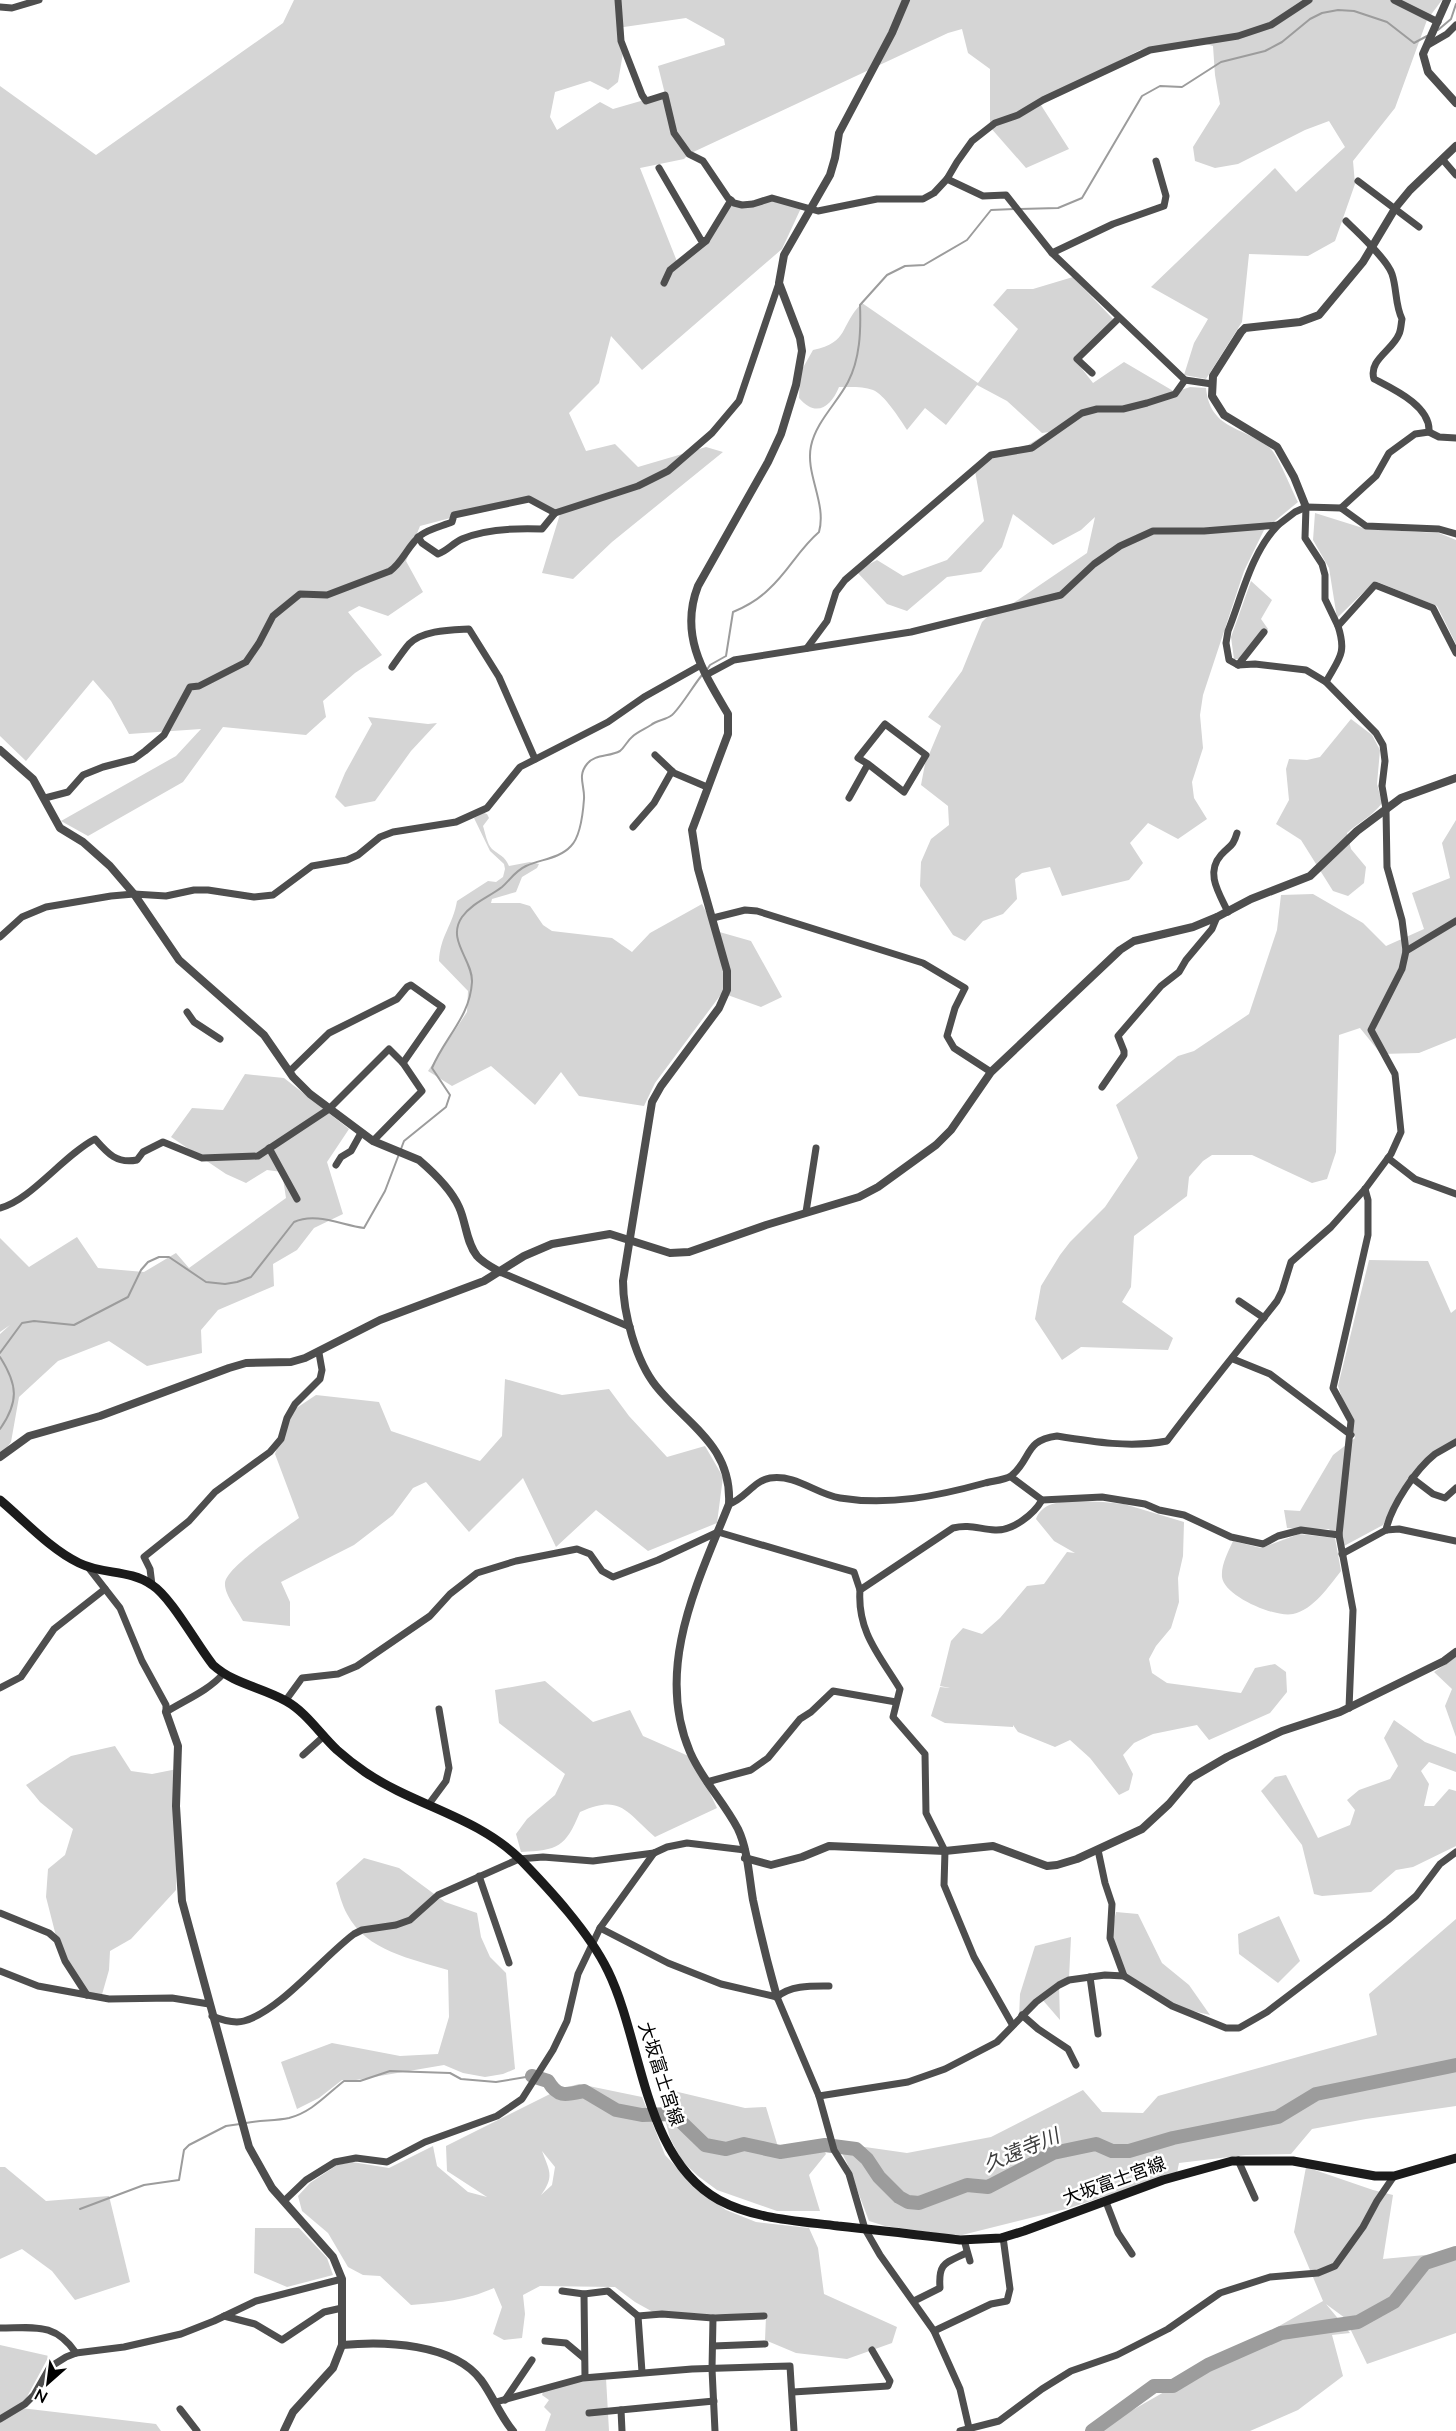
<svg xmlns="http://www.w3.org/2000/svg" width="1456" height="2431" viewBox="0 0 1456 2431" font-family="'Nunito Sans','Noto Sans JP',sans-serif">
<rect width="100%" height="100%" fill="#fff"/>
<g fill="#d5d5d5" fill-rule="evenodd">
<path d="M294,0H1442L1427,20L1395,108L1353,161L1355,184L1335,241L1308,256L1249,254L1242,322L1206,379L1184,375L1194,343L1208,319L1151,287L1275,168L1296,192L1345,147L1329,121L1305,130L1238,164L1215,168L1195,161L1193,147L1220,104L1215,75L1213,46L1199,42L1140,50L1039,102L1069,149L1026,168L990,127V69L968,53L962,29L948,33L689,154L684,159L640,168L678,264L704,243L731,202L752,205L772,198L801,208L782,249L642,370L611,336L599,383L569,413L586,451L615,444L638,467L706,447L723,452L612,542L573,579L542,573L560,514L523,499L420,526L406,561L423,592L388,616L359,606L348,612L382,655L355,673L323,701L326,717L306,735L223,727L183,782L88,836L61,821L176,756L201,729L129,734L111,701L93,680L26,761L0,736V86L96,155L283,23ZM686,18L724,39L725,45L658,66L665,94L613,109L600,102L557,130L550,117L555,92L590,81L608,90L618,82L623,53L617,28Z"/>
<path d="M1073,277L1113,319L1076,361L1093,383L1124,362L1175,392L1190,387L1206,388C1210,430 1243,426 1270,448C1278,455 1292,491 1298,502L1264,530L1244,571L1203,695L1200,715L1203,748L1192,782L1194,798L1207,819L1178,839L1148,823L1130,843L1143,863L1129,880L1062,896L1050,867L1022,873L1015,879L1017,899L1003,914L983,921L965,941L953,935L920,886L921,862L931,839L949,825L948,806L921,785L925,764L941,726L928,717L962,671L982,622L992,612L1006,608L1087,553L1095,517L1081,530L1053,545L1013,514L1002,547L981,572L947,577L907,611L887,604L856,571L877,560L903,576L947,560L984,521L975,471L991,455L1028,445L1049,432L1042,433L1007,401L977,385L946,425L925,408L907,430C900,419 884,394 873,390C863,386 849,387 839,387C831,407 816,418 799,398L800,373L813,350C850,342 839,326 862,303L978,383L1018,329L993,305L1007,289H1033Z"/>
<path d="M1315,513L1366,529L1439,533L1456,540V644L1437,606L1375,581L1337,618L1329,568L1313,540Z"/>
<path d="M1251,581L1272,600L1261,619L1268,629L1245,659H1234L1231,637Z"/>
<path d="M368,717L428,724L437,723L411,751L375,801L345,807L335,797L345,773L372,724Z"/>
<path d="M1351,719L1372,735L1380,750L1377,784L1382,803C1374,815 1358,823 1347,833L1351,849L1366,867L1364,883L1348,896L1333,891L1301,840L1276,824L1289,800L1286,769L1289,759L1307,760L1320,757Z"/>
<path d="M484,813L487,814L489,818L483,826C485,832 487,844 492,849C499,855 505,856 509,866L530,862L539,864L537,868L522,877L516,892L492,899L491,903H520L530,906L543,925L552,931L612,938L632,952L650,933L702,904L716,931L751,941L782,997L761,1007L722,993L655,1083L644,1106L579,1096L561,1072L535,1105L491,1066L452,1086L428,1071L467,1012L468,991L439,961C440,936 453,925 457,901L488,881L496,882L503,877L505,869L504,864L490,851L474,818Z"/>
<path d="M1456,820V1038L1419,1053L1381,1054L1360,1028L1339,1035L1336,1152L1327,1179L1312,1183L1252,1155H1212L1203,1161L1189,1177L1187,1196L1134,1236L1131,1287L1122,1302L1173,1338L1168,1350L1081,1347L1062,1360L1035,1319L1041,1286L1060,1255L1070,1242L1105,1207L1138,1158L1116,1105L1178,1056L1194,1051L1249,1014L1277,930L1281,895L1313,894L1363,923L1386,946L1424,929L1412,893L1450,878L1442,843Z"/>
<path d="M245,1074L284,1078L349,1129L327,1162L343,1214L314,1228L297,1250L273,1264L274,1286L218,1310L201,1330L202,1353L147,1366L109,1341L58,1361L19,1397L11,1442L0,1457V1334L10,1325L0,1332V1238L29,1267L77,1237L98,1268L144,1272L176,1253L189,1268L286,1198L282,1172L267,1170L246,1183L226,1174L171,1137L192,1108L223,1110Z"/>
<path d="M1369,1260L1428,1261L1451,1313L1456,1309V1440L1417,1467L1383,1525L1344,1546L1329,1529L1287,1528L1284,1510L1300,1511L1333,1455L1355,1438L1338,1386Z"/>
<path d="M505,1379L562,1395L609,1389L629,1416L667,1457L705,1446L723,1477L717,1523L648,1551L596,1510L556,1547L523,1478L469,1532L426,1482L413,1488L393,1515L354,1545L281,1582L290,1602V1626L243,1621C238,1611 224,1594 225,1583C226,1567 284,1529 299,1518L275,1454L289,1413L316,1395L379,1402L391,1431L480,1461L502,1436Z"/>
<path d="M1103,1502L1124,1504L1184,1522L1183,1556L1178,1578L1179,1602L1171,1628L1156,1646L1149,1659L1152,1673L1167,1683L1241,1693L1255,1668L1275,1664L1286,1672L1287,1692L1270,1713L1209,1740L1197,1725L1153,1734L1134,1743L1123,1755L1133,1774L1129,1790L1119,1795L1090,1758L1070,1740L1055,1747L1018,1732L1013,1725V1727L945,1723L931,1716L940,1687L950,1688L940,1686L951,1641L963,1628L982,1634L1000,1618L1027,1586L1044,1584L1067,1552L1075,1553L1054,1541L1036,1519C1045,1495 1082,1502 1103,1502Z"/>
<path d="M1299,1534L1335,1538L1341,1571C1329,1586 1313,1610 1293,1614C1275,1618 1224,1596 1222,1577C1221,1565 1228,1552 1233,1541L1261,1548Z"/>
<path d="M1456,1657V1737L1445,1706L1452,1689L1434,1672Z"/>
<path d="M545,1681L593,1722L630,1710L643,1736L693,1758L717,1808L655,1837C625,1811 621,1794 580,1812C565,1848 558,1850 521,1852L516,1834L527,1819L555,1795L565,1774L499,1723L495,1690Z"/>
<path d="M1394,1720L1425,1742L1456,1754V1772L1429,1762L1421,1771L1429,1784L1424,1806H1434L1449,1789L1456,1791V1846L1413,1867L1396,1870L1371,1892L1322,1896L1314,1894L1302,1845L1261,1791L1275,1777L1286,1775L1318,1838L1350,1825L1355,1810L1347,1800L1359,1790L1390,1779L1398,1766L1384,1738Z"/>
<path d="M115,1746L131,1771L152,1774L177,1769L176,1890L131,1939L110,1951L109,1970L101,1998L87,1995L57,1940L46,1897L48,1869L65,1855L73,1829L40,1802L26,1785L71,1756Z"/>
<path d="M364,1858L399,1868L445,1902L477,1913L481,1937L490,1957L506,1973L515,2069L503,2074L485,2077L463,2073L444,2065L356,2080H342L319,2098L297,2109L281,2062L332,2043L400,2056L438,2054L449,2017L448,1970C412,1959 366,1951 347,1914C342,1905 339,1893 336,1883Z"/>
<path d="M1116,1912L1138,1914L1162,1963L1189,1985L1210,2015L1172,2006L1126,1978L1110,1938Z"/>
<path d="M1279,1916L1300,1961L1278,1983L1239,1954L1238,1934Z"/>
<path d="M1456,1919V2106L1366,2119L1312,2129L1291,2154L1246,2155L1179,2163L1177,2173L1066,2209L958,2236L885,2226L869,2221L847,2163L837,2143L907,2153L991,2137L1083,2090L1102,2112L1143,2113L1158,2096L1377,2035L1369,1994Z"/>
<path d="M1071,1937L1069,1978L1059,1985L1060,2020L1041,1998L1019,2018L1020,1994L1035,1946Z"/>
<path d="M579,2084L642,2097L665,2155L696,2188L726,2210L756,2222L809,2228L818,2248L824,2294L897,2327L892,2343L847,2359L796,2353L765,2340L766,2316L653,2312L635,2302L615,2287L540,2286L523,2295L525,2314L522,2338L504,2340L493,2334L502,2307L494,2288C464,2301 443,2302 411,2305L380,2276L363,2275L348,2267L328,2233L302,2211L298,2196L310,2183L337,2165L352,2162L389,2168L433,2146L437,2166L468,2192L487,2197L447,2171L446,2146L560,2089ZM542,2151L555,2167L552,2185L541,2195C555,2176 549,2170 542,2151Z"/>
<path d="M674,2091L745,2108L766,2107L778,2147L819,2140L826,2154L809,2175L820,2211H777L717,2190L698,2176L682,2161L670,2138L659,2097Z"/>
<path d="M0,2167H5L46,2201L109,2196L130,2282L75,2300L52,2271L22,2249L0,2259Z"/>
<path d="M1306,2167L1373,2190L1393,2195L1383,2259L1456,2252V2333L1367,2364L1345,2318L1326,2304L1350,2333L1332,2335L1343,2376L1298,2410L1250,2431H1096L1323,2301L1294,2232Z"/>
<path d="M255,2228H299L327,2258L333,2275L287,2287L254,2273Z"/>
<path d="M0,2345L49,2356L21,2408L156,2424L161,2431H0Z"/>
<path d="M606,2378L609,2431H545L551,2414L544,2407L549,2400L542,2395L543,2392L579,2379Z"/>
</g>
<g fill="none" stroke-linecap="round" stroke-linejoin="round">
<g stroke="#9c9c9c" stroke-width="2">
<path d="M1438,30L1451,19L1456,4"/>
<path d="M1020,209L1058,208L1082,198L1142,96L1160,86L1182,87L1221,62L1265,51L1282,42L1310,19L1322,13L1338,10L1354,11L1387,22L1414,43L1427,36"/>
<path d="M706,671L710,665L726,656L733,612C745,607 760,598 769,589C788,572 799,549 819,532C827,503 805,474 811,446C816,422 837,403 848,382C860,359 861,331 860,305L887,275L905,266L924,265L967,240L991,210L1014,209"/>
<path d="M0,1353L22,1323L34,1321L74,1325L128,1297L141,1270L148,1262L159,1257H169L206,1282L225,1284L237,1282L251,1277L294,1222C316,1212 341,1225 364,1228L385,1191L404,1141L446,1107L450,1095L432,1068C445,1037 470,1017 472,982C473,960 446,940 462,917C472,903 489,897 502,887C510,880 515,871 526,866C541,859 559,859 571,846C581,836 583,813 584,799C585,786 577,776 587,764C595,754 609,757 620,751C625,747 627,741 632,737C637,732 645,729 651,725C657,720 666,720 672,715C681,707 693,686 702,675"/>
<path d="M0,1357C18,1385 19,1402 0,1429"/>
<path d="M246,2123C260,2120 275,2121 289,2118C312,2112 326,2095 344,2081H360L390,2071L450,2073L461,2079L496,2082L532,2076"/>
<path d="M80,2209L144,2185L179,2180L184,2150L189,2145L226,2126L240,2124"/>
</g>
<g stroke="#9c9c9c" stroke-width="14">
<path d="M532,2076L548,2081C558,2098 566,2095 584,2091L616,2110L642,2115L673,2114L705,2145L726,2149L744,2144L780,2152L825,2145L856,2149L867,2159L879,2177L899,2197L908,2202L919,2203L967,2185L988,2187L1053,2153L1096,2144L1112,2151H1129L1173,2138L1278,2117L1316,2094L1456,2065"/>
<path d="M1092,2431L1154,2386H1173L1208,2365L1281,2333L1358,2322L1394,2302L1425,2263L1456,2253"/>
</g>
<g stroke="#4e4e4e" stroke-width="7">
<path d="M618,0L621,41L642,95L646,101L665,95L674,133L689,154L703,161L728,198L734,203L742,205L753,204L772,198L818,211L877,199H923L934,193L947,179L957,162L972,141L995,123L1018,115L1043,100L1150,50L1238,36L1271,25L1309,0"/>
<path d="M1394,0L1438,22"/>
<path d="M0,7L12,8L39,0"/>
<path d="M1428,45L1447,34L1456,25"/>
<path d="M1443,160L1456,175"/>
<path d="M659,168L701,240L706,241L731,200"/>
<path d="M947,179L983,196L1006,195L1052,253L1185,380L1212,384"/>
<path d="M1358,181L1419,227"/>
<path d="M1346,221C1358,233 1387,259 1392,274C1397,289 1395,305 1402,319C1401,324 1401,330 1399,334C1393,350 1368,360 1374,379C1393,389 1431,406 1429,432"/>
<path d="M1052,253L1113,224L1164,206L1166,196L1156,161"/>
<path d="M664,283L670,270L706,241"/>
<path d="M1092,373L1077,359L1119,318"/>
<path d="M1306,507L1305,538L1322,564L1325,575V599L1338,626"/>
<path d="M1341,508L1376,476L1389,453L1415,434L1429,432L1439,437L1456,438"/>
<path d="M418,537L422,543L438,554C447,551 453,543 462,539C485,529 516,528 542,529L555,513L638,486L668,471L712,433L739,401L779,283"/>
<path d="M807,648L827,621L836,592L845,580L991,455L1032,448L1082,413L1097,409H1123L1147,403L1175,394L1185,380"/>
<path d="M1238,665L1264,632"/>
<path d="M392,667C397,660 403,651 409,644C423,630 451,630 469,629L499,677L535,759"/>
<path d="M706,675L734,660L911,632L1061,595L1094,564L1120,546L1153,531H1204L1278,525L1295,512L1306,507L1341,508L1366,526L1439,529L1456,534"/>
<path d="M1326,682C1339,658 1347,654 1338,626L1375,585L1433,608L1456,653"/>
<path d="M655,755L674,773L707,787"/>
<path d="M45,798L68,792L83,775L103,767L134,759L145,751L164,735L190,687L199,686L246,662L259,643L273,616L300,594L327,595L390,571C403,562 408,545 421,535C429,529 442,526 452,522L454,515L529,499L555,513"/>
<path d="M849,798L868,764L904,792L926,755L885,724L858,758L868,764"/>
<path d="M633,827L654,803L672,771"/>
<path d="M1228,912C1219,893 1205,873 1221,855C1230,845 1233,847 1237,833"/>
<path d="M713,918L745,910L757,911L923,963L965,988L955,1008L947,1036L954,1048L991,1072"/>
<path d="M0,937L22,917L46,907L111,896L134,894L166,896L194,890H208L254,897L273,895L312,866L347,860L358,855L380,837L393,832L456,822L487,808L520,767L608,722L644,697L701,665"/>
<path d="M1406,951L1456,921"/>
<path d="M187,1012L194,1022L220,1039"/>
<path d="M290,1071L329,1033L397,999L407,987L411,985L442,1007L403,1063"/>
<path d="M1102,1087L1124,1055V1051L1118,1036L1161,986L1179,972L1186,960L1212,929L1217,917"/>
<path d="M269,1148L297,1199"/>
<path d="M1388,1158L1415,1179L1456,1194"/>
<path d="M336,1165L341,1157L351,1151L361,1133"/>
<path d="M0,1208C30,1201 64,1155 95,1139C108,1154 117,1164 137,1160L143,1152L163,1142L202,1158L258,1156L329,1109L389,1049L403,1063L422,1091L373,1141"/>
<path d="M806,1212L816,1148"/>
<path d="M500,1272L630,1327"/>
<path d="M1239,1301L1264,1318"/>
<path d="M1233,1359L1270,1374L1351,1435"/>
<path d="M1011,1477L1042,1500L1102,1497L1145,1504L1159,1510L1184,1515L1231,1537L1263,1544L1278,1536L1301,1530L1339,1535"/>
<path d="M1412,1478L1433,1494L1445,1498L1456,1488"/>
<path d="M729,1504C745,1499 753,1481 770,1478C796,1474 816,1494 840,1498C889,1506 938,1496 985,1483C992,1481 1005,1480 1011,1476C1032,1459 1024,1440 1057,1436C1094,1442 1131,1448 1167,1441C1203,1393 1240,1348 1277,1301L1282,1291L1291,1262L1331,1227L1365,1189L1391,1154L1401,1132L1395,1074L1371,1030L1402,969L1406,951L1402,920L1387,867L1386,809L1382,786L1385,761L1383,745L1376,733L1326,682L1306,670L1255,664L1238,665L1229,660L1226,643L1228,631C1242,596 1251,553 1278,525"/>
<path d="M1386,1530C1391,1506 1416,1469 1435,1454C1442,1450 1449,1446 1456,1442"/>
<path d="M1342,1554L1386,1530L1399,1529L1456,1541"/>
<path d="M88,1567L120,1608L142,1661L166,1705V1712C185,1700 208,1691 223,1674"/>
<path d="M152,1585L150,1569L144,1557L189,1521L215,1492L270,1452L281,1439L287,1418L295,1404L320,1379L322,1370L319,1353"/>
<path d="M0,1688L21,1677L54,1629L105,1589"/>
<path d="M286,1700L302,1678L338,1674L357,1666L430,1616L450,1594L477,1573L516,1561L577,1549L590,1554L602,1571L613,1577L658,1560L718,1532L854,1572L860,1590"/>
<path d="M1349,1708L1353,1610L1339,1535L1351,1421L1333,1388L1368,1235V1200L1365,1189"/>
<path d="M303,1755L324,1736"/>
<path d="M707,1782L751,1770L768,1758L800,1719L811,1712L833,1691L896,1702"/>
<path d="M429,1804L446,1781L449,1768L439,1709"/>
<path d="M1098,1850L1105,1883L1112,1904L1110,1938L1124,1976"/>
<path d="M479,1876L509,1963"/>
<path d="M0,1913L49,1933L57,1940L65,1961L87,1995"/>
<path d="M600,1928L668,1963L721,1984L777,1997C791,1985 812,1986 829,1986"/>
<path d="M0,1971L38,1986L109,1999L172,1998L209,2004"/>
<path d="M1090,1977L1098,2034"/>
<path d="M777,1997L819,2096L834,2150L849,2174L865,2229L880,2255L934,2331L960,2389L969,2428"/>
<path d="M1022,2015L1038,2029L1068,2049L1076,2065"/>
<path d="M212,2016C222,2020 234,2024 244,2021C280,2011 323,1957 354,1934L362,1930L396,1925L410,1920L438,1895L519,1859L543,1857L593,1861L654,1853L667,1847L687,1843L745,1850"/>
<path d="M1012,2024L974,1957L944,1885L945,1851L926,1813L925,1754L893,1717L900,1689C880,1656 857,1632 860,1590L953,1528C969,1524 979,1529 995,1530C1013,1531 1034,1514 1042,1500"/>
<path d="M819,2096L908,2082L945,2069L997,2042L1036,2002L1059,1985L1069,1980L1105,1975L1124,1976L1172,2006L1226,2028H1239L1267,2012L1388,1920L1416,1896L1440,1864L1456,1852"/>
<path d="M1238,2160L1255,2198"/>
<path d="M284,2201L306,2180L335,2162L356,2158L387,2162L425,2142L497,2116L522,2099L553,2050L567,2021L578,1974L600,1928L654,1853"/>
<path d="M1106,2202L1118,2233L1132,2254"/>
<path d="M964,2240L970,2261"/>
<path d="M562,2291L584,2294L608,2291L638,2316L662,2314L713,2318L764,2316"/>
<path d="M584,2294L585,2377"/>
<path d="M914,2301L940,2288C938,2262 946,2263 966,2253"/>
<path d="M224,2316L255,2324L282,2340L324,2312L342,2308"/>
<path d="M638,2316L642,2372"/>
<path d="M713,2318L712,2369L715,2431"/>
<path d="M0,2328C34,2328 55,2322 76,2353"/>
<path d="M934,2331L991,2304L1007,2301L1010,2289L1003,2237"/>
<path d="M545,2341L566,2343L584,2358"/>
<path d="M713,2346L765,2344"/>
<path d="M793,2392L888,2386L890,2381L872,2350"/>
<path d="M505,2400L532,2360"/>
<path d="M496,2402L583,2378L692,2369L790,2366L794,2431"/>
<path d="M180,2409L197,2431"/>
<path d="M621,2410L622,2431"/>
<path d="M589,2413L714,2401"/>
<path d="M0,2419L25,2404L34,2395L50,2367L66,2357L76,2353L124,2347L181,2334L214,2321L256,2301L342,2279"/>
<path d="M960,2431L999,2421L1042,2389L1071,2371L1117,2355L1168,2329L1220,2293L1270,2277L1318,2273L1335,2266L1363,2227L1377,2201L1394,2176"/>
</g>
<g stroke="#4e4e4e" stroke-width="8">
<path d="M1447,0L1423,54L1428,72L1456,103"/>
<path d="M1306,507L1294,477L1277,447L1224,415L1212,396L1213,376L1241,332L1245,328L1300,322L1319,315L1363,262L1396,207L1410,190L1456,146"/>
<path d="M0,750L33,779L60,828L83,842L110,866L134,894L179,960L264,1035L293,1077L310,1094L373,1141L419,1160C433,1172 451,1189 459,1207C466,1222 466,1242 477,1256C482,1262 493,1268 500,1272"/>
<path d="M0,1457L29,1436L100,1416L229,1368L246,1363L291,1362L305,1358L380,1320L484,1281L524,1256L552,1244L610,1234L670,1253L689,1252L766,1225L859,1197L878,1187L936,1145L951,1130L991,1072L1120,950L1134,941L1193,927L1217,917L1251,899L1310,876L1357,831L1401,798L1456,778"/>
<path d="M166,1712L178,1746L176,1806L182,1901L249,2147L272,2188L333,2257L342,2279V2345L333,2368L293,2412L284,2431"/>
<path d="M745,1858L771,1865L802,1857L829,1846L945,1851L993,1846L1047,1866L1057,1865L1077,1859L1142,1829L1169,1804L1191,1778L1227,1757L1282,1731L1340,1712L1444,1661L1456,1652"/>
<path d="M777,1997C768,1965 760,1933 753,1900C749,1877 748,1850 738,1829C724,1802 702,1780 690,1752C654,1668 698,1582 729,1504C732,1445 687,1425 656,1386C636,1361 623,1313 623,1281L652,1102L661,1086L719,1008L727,990V971L698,869L692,830L728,734V714C703,672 679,635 698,586L768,462L781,434L796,385L802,351L800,338L779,283L784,255L830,175L835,158L839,133L892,33L906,0"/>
<path d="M342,2345C384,2341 453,2343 481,2380C493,2396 500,2416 513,2431"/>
</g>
<path stroke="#1b1b1b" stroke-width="9" d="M0,1500C25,1521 50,1549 79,1563C103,1575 129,1569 152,1585C171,1597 197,1645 213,1665C234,1684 261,1687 286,1701C306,1712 320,1734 337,1750C346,1758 355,1765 365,1772C415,1806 476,1816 520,1859C550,1890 589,1932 608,1971C643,2043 643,2158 719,2200C754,2219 799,2221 838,2226C879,2230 919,2235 960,2240L1001,2238L1024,2231L1163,2180L1232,2161H1293L1375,2176H1394L1456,2158"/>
</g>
<g text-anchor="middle" stroke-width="5" stroke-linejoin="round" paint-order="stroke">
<g font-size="18" fill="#000" stroke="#fff">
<text transform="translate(661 2074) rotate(72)" y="6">大坂富士宮線</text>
<text transform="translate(1114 2181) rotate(-20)" y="6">大坂富士宮線</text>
</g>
<g font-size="20" font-style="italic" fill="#3d3d3d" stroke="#fff">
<text transform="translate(1021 2150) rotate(-23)" y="7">久遠寺川</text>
</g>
</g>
<g transform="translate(48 2383) rotate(208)" stroke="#ffffff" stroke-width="4.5" paint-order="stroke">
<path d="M0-4.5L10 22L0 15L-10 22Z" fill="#000000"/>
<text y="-9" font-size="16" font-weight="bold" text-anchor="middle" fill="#000000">N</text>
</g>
</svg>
